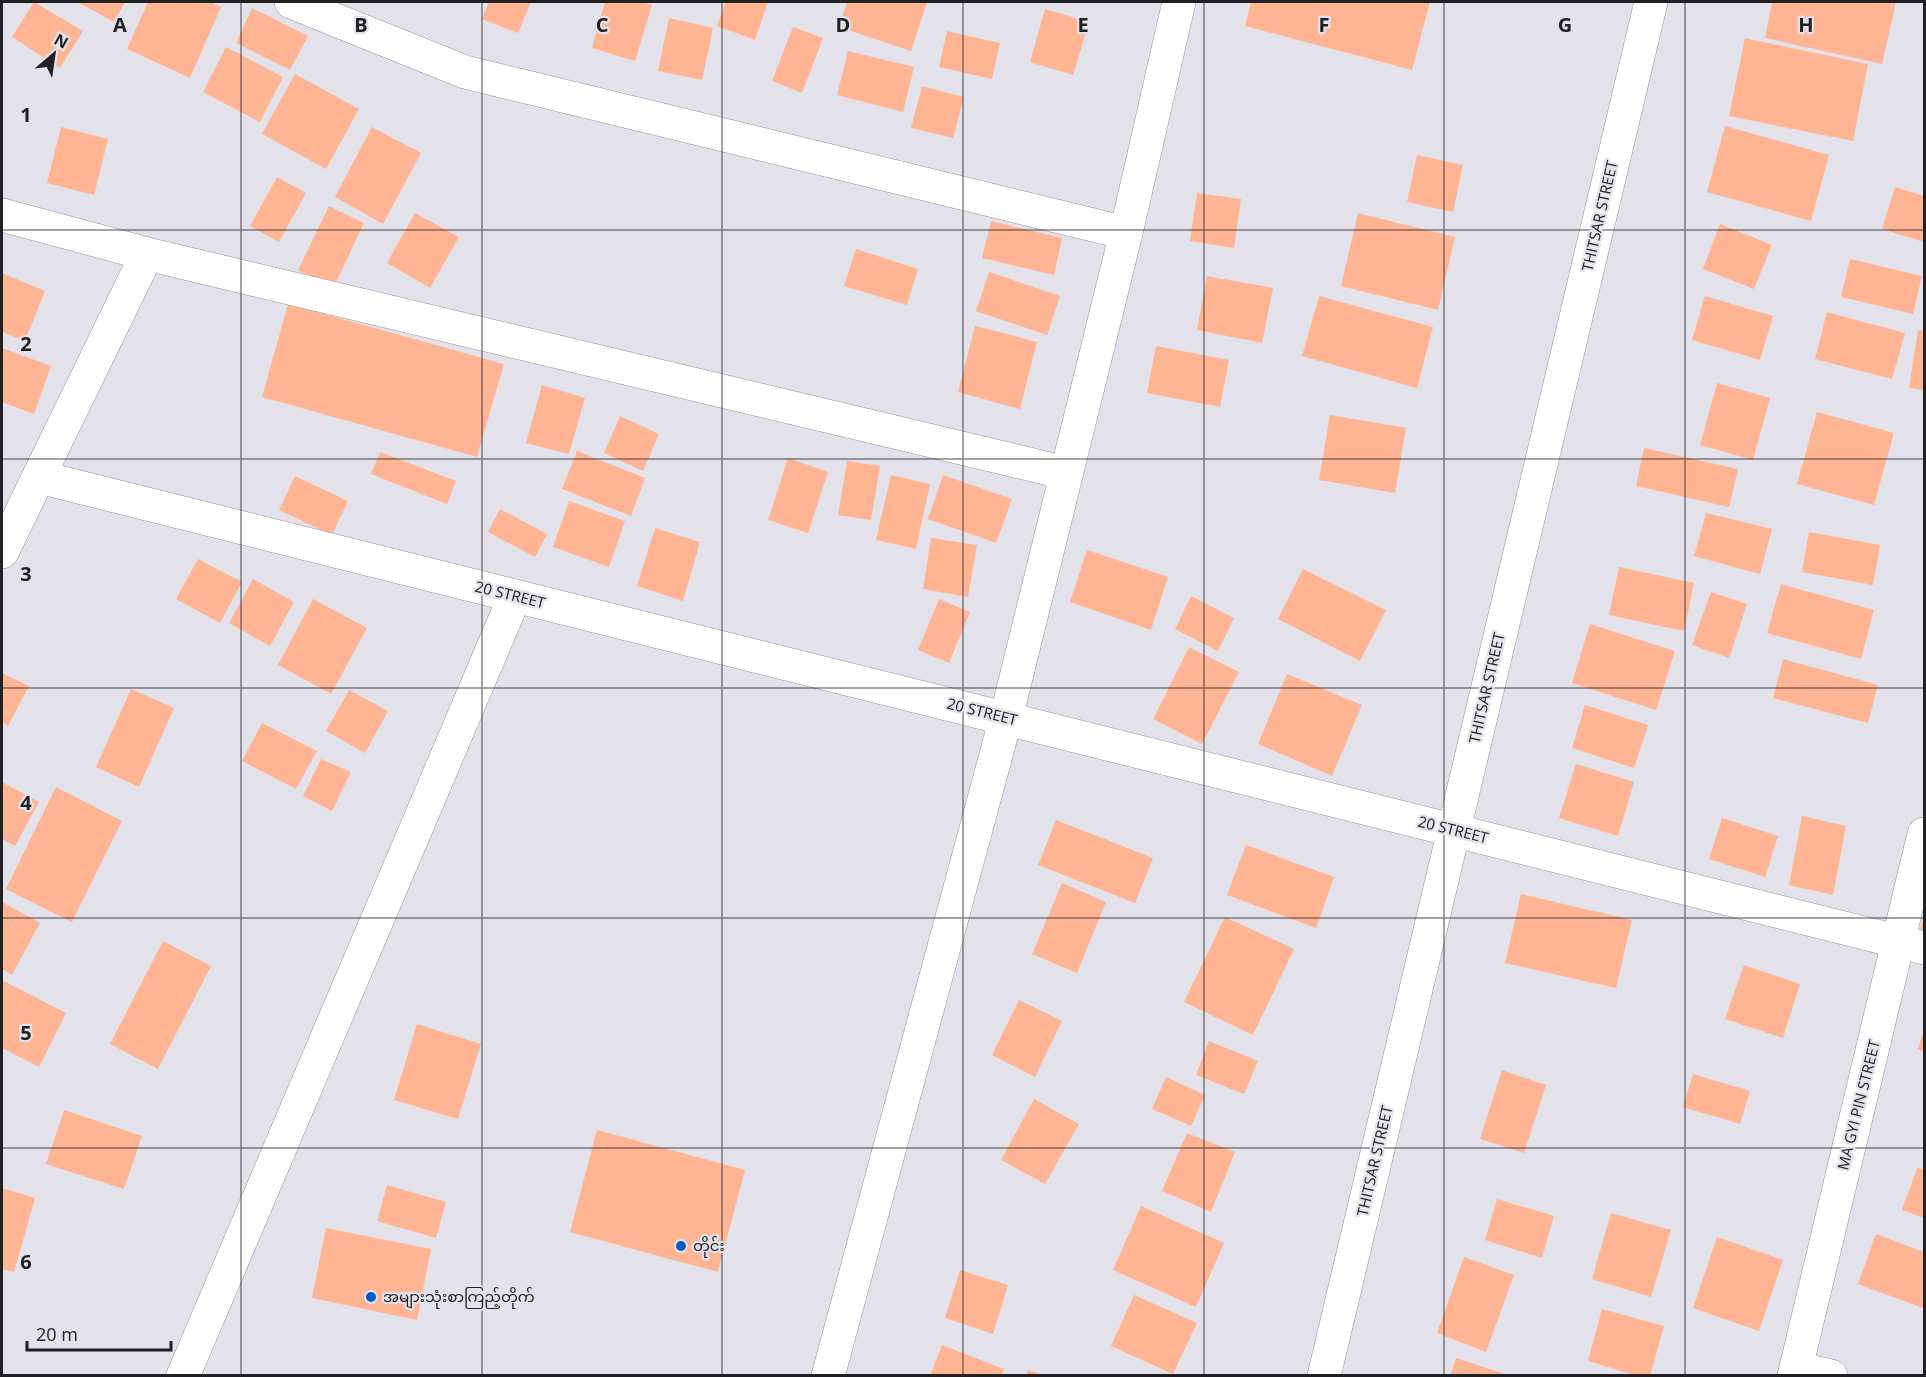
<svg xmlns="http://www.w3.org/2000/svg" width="1926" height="1377" viewBox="0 0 1926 1377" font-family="'Open Sans','Noto Sans Myanmar',sans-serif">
<rect width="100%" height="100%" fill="#e3e2ea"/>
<g fill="#ffb594">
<path d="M34,2L83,31L60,68L12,37Z"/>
<path d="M77,2H125L114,22Z"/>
<path d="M148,2H210L221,7L190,78L127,49Z"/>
<path d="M489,2H531L518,33L482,19Z"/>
<path d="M605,2H641L652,5L635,61L592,48Z"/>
<path d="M726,2H768L755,40L717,26Z"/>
<path d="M847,2H927L911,51L839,27Z"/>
<path d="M1251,2H1430L1412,70L1245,26Z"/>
<path d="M1772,2H1896L1882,64L1765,38Z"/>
<path d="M252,8L308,36L290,70L236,43Z"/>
<path d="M1045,9L1089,22L1073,75L1030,62Z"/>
<path d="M669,18L713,28L702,80L658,71Z"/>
<path d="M793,27L823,38L802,93L772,81Z"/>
<path d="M947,31L1000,43L992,79L939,67Z"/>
<path d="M1745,38L1868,64L1853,141L1729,116Z"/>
<path d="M226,47L283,77L260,122L203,92Z"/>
<path d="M848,51L914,67L903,112L837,95Z"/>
<path d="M295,74L359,109L326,169L262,134Z"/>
<path d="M922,86L964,97L953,138L911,128Z"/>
<path d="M1725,126L1829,155L1811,221L1707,192Z"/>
<path d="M61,127L108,139L94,195L47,183Z"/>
<path d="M372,127L421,153L383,224L335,197Z"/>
<path d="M1417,155L1463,165L1453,212L1407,202Z"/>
<path d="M277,177L306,193L279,242L250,226Z"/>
<path d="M1895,187L1924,196V242L1882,229Z"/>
<path d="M1197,193L1241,199L1234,248L1190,241Z"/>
<path d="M329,206L364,223L334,287L298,270Z"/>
<path d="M415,213L459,237L430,288L387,263Z"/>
<path d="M1358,213L1455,237L1438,310L1341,286Z"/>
<path d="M991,221L1062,238L1054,275L982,258Z"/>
<path d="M1720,224L1772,245L1754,289L1703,269Z"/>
<path d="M856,249L918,269L907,305L844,286Z"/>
<path d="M1850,259L1922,276L1913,314L1841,297Z"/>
<path d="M989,272L1060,296L1047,335L976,311Z"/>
<path d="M2,273L45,291L25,341L2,332Z"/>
<path d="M1207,276L1273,288L1262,343L1197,330Z"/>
<path d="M1319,296L1433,327L1417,388L1302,356Z"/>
<path d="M1705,296L1773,316L1760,360L1692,340Z"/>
<path d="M288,304L504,364L477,457L262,397Z"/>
<path d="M1827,312L1905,333L1892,379L1815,359Z"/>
<path d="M975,326L1037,342L1020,409L958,392Z"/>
<path d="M1918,330L1924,331V390L1909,388Z"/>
<path d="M1156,346L1229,360L1220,407L1147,393Z"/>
<path d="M2,348L51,366L34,414L2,402Z"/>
<path d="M1717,383L1770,398L1753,460L1700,445Z"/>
<path d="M542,385L585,398L569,454L526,443Z"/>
<path d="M1817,412L1894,433L1874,505L1797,484Z"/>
<path d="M1330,415L1406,428L1395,493L1319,480Z"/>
<path d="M620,416L659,434L643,471L604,453Z"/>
<path d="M1644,448L1738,469L1729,507L1636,486Z"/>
<path d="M577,451L645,478L631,516L562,489Z"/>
<path d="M380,452L456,481L447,504L371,474Z"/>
<path d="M788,458L828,472L808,533L768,520Z"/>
<path d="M847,461L880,466L871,520L838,515Z"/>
<path d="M891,475L930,484L916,549L876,540Z"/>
<path d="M943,475L1012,499L996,543L928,519Z"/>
<path d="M295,476L348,501L332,535L279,510Z"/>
<path d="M569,501L625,521L609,567L553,547Z"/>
<path d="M500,509L547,534L535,557L488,532Z"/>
<path d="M1706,513L1772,529L1760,574L1694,556Z"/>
<path d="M655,528L700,542L683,601L637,586Z"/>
<path d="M1809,532L1880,545L1873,585L1802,572Z"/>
<path d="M931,538L977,545L968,597L923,589Z"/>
<path d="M1087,550L1168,577L1151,630L1070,602Z"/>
<path d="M198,559L242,582L220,623L176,599Z"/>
<path d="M1619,567L1694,583L1684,631L1609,615Z"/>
<path d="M1303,569L1386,610L1360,661L1278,619Z"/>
<path d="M253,579L294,602L270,646L229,623Z"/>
<path d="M1781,584L1874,610L1861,659L1767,633Z"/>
<path d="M1711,592L1747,604L1729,658L1692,645Z"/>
<path d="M1191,596L1234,618L1218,651L1175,629Z"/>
<path d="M313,599L367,628L331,694L278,665Z"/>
<path d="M939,599L970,612L949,663L918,650Z"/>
<path d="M1590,624L1675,651L1656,710L1572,683Z"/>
<path d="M1189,647L1239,672L1202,744L1153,719Z"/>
<path d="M1783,659L1878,685L1868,723L1773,698Z"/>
<path d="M2,673L29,686L8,726L2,722Z"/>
<path d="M1287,674L1362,705L1332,776L1258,744Z"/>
<path d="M131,689L174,708L139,787L96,767Z"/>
<path d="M349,690L388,711L365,753L326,731Z"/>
<path d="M1585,705L1648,725L1634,768L1572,748Z"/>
<path d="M262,723L317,751L296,789L242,761Z"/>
<path d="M321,759L351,772L332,811L303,796Z"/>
<path d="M1576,764L1634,782L1618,836L1559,818Z"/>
<path d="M2,782L39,802L15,846L2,839Z"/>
<path d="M56,787L122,821L72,922L6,889Z"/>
<path d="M1802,816L1846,826L1833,895L1789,885Z"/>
<path d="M1722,818L1778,836L1765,877L1709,859Z"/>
<path d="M1056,820L1153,858L1135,903L1038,865Z"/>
<path d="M1246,845L1334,877L1316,928L1227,895Z"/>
<path d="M1062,883L1106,902L1077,973L1032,954Z"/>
<path d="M1521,894L1632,920L1616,988L1505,963Z"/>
<path d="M2,902L40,923L12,975L2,969Z"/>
<path d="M1225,917L1294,949L1253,1035L1184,1002Z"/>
<path d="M1924,917V930L1920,929Z"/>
<path d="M163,941L211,966L158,1069L110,1044Z"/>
<path d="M1744,965L1800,984L1783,1038L1725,1019Z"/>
<path d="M2,980L66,1013L39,1067L2,1048Z"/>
<path d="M1019,1000L1062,1021L1035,1077L992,1055Z"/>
<path d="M417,1024L481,1044L458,1119L394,1100Z"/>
<path d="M1924,1029V1052L1918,1049Z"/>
<path d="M1209,1041L1258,1061L1244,1094L1196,1075Z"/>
<path d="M1502,1070L1546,1085L1524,1153L1480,1139Z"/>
<path d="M1693,1074L1750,1091L1740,1124L1683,1107Z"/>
<path d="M1166,1077L1205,1095L1191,1126L1152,1109Z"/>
<path d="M1034,1099L1079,1124L1045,1184L1001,1160Z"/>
<path d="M64,1110L142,1136L124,1189L46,1164Z"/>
<path d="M597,1130L745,1170L718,1272L570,1232Z"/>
<path d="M1187,1133L1235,1152L1211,1212L1162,1191Z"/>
<path d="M1917,1168L1924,1170V1218L1902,1210Z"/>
<path d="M387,1185L446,1202L436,1238L377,1221Z"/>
<path d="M2,1188L35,1198L14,1272L2,1269Z"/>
<path d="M1497,1199L1554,1216L1542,1258L1485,1240Z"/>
<path d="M1141,1206L1224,1243L1196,1307L1113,1270Z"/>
<path d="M1611,1213L1671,1230L1651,1297L1592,1279Z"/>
<path d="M326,1228L431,1249L417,1320L312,1298Z"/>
<path d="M1876,1234L1924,1252V1303L1923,1308L1858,1284Z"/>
<path d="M1717,1237L1783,1260L1759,1331L1693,1308Z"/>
<path d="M1464,1257L1514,1275L1486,1352L1437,1333Z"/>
<path d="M960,1270L1008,1285L993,1334L945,1318Z"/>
<path d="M1134,1295L1197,1323L1173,1374L1111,1346Z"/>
<path d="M1602,1309L1664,1326L1650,1376H1638L1588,1361Z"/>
<path d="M942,1345L1004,1369L1001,1376H930Z"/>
<path d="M1456,1358L1508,1375V1376H1450Z"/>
<path d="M1028,1370L1043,1375V1376H1026Z"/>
</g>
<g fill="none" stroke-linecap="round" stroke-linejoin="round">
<defs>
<g id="minor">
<path d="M291,2L465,72L1126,233"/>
<path d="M2,215L147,254L1066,473"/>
<path d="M39,477L1924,948"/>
<path d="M2,552L147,254"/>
<path d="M1796,1368L1831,1376"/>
<path d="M183,1376L515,596"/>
<path d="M828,1376L1006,718L1126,233L1179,2"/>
<path d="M1324,1376L1651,2"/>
<path d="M1794,1376L1924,834"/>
</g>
</defs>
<use href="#minor" stroke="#95949c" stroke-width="34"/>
<use href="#minor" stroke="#fff" stroke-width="33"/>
</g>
<path fill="none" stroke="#212023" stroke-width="1.5" stroke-opacity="0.55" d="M241,2V1376M482,2V1376M722,2V1376M963,2V1376M1204,2V1376M1444,2V1376M1685,2V1376M2,230H1924M2,459H1924M2,688H1924M2,918H1924M2,1148H1924"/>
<g fill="#005cc5" stroke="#e3e2ea" stroke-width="2">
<circle cx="681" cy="1246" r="6"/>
<circle cx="371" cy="1297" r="6"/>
</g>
<g text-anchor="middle" stroke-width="4.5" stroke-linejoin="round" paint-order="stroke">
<g font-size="15" fill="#212023" stroke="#e3e2ea">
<text transform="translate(1600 216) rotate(-77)" y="5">THITSAR STREET</text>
<text transform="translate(510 595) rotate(14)" y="5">20 STREET</text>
<text transform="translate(1487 688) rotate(-77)" y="5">THITSAR STREET</text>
<text transform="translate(982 712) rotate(14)" y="5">20 STREET</text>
<text transform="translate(1453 830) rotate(14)" y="5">20 STREET</text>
<text transform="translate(1859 1105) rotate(-76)" y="5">MA GYI PIN STREET</text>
<text transform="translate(1375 1161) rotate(-77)" y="5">THITSAR STREET</text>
</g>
<g font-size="15" fill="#212023" stroke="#e3e2ea" text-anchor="start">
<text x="693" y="1251">တိုင်း</text>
<text x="383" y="1302">အများသုံးစာကြည့်တိုက်</text>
</g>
</g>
<g font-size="20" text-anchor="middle" font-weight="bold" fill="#212023" stroke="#e3e2ea" stroke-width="4.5" stroke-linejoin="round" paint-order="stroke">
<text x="120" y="32">A</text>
<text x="361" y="32">B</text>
<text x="602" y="32">C</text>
<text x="843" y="32">D</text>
<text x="1083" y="32">E</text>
<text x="1324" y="32">F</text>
<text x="1565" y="32">G</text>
<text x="1806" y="32">H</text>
<text x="26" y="122">1</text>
<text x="26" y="351">2</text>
<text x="26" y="581">3</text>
<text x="26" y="810">4</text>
<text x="26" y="1040">5</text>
<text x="26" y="1269">6</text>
</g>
<rect width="1926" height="1377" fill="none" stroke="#212023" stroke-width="6"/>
<g transform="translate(54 54) rotate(29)" stroke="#e3e2ea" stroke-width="4.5" paint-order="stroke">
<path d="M0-4.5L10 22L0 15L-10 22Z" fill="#212023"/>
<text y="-9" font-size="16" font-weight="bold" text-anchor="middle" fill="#212023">N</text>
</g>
<path d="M27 1341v9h144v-9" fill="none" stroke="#212023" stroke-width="3"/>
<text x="36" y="1341" font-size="18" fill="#212023" stroke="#e3e2ea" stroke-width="4.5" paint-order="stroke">20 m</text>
</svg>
